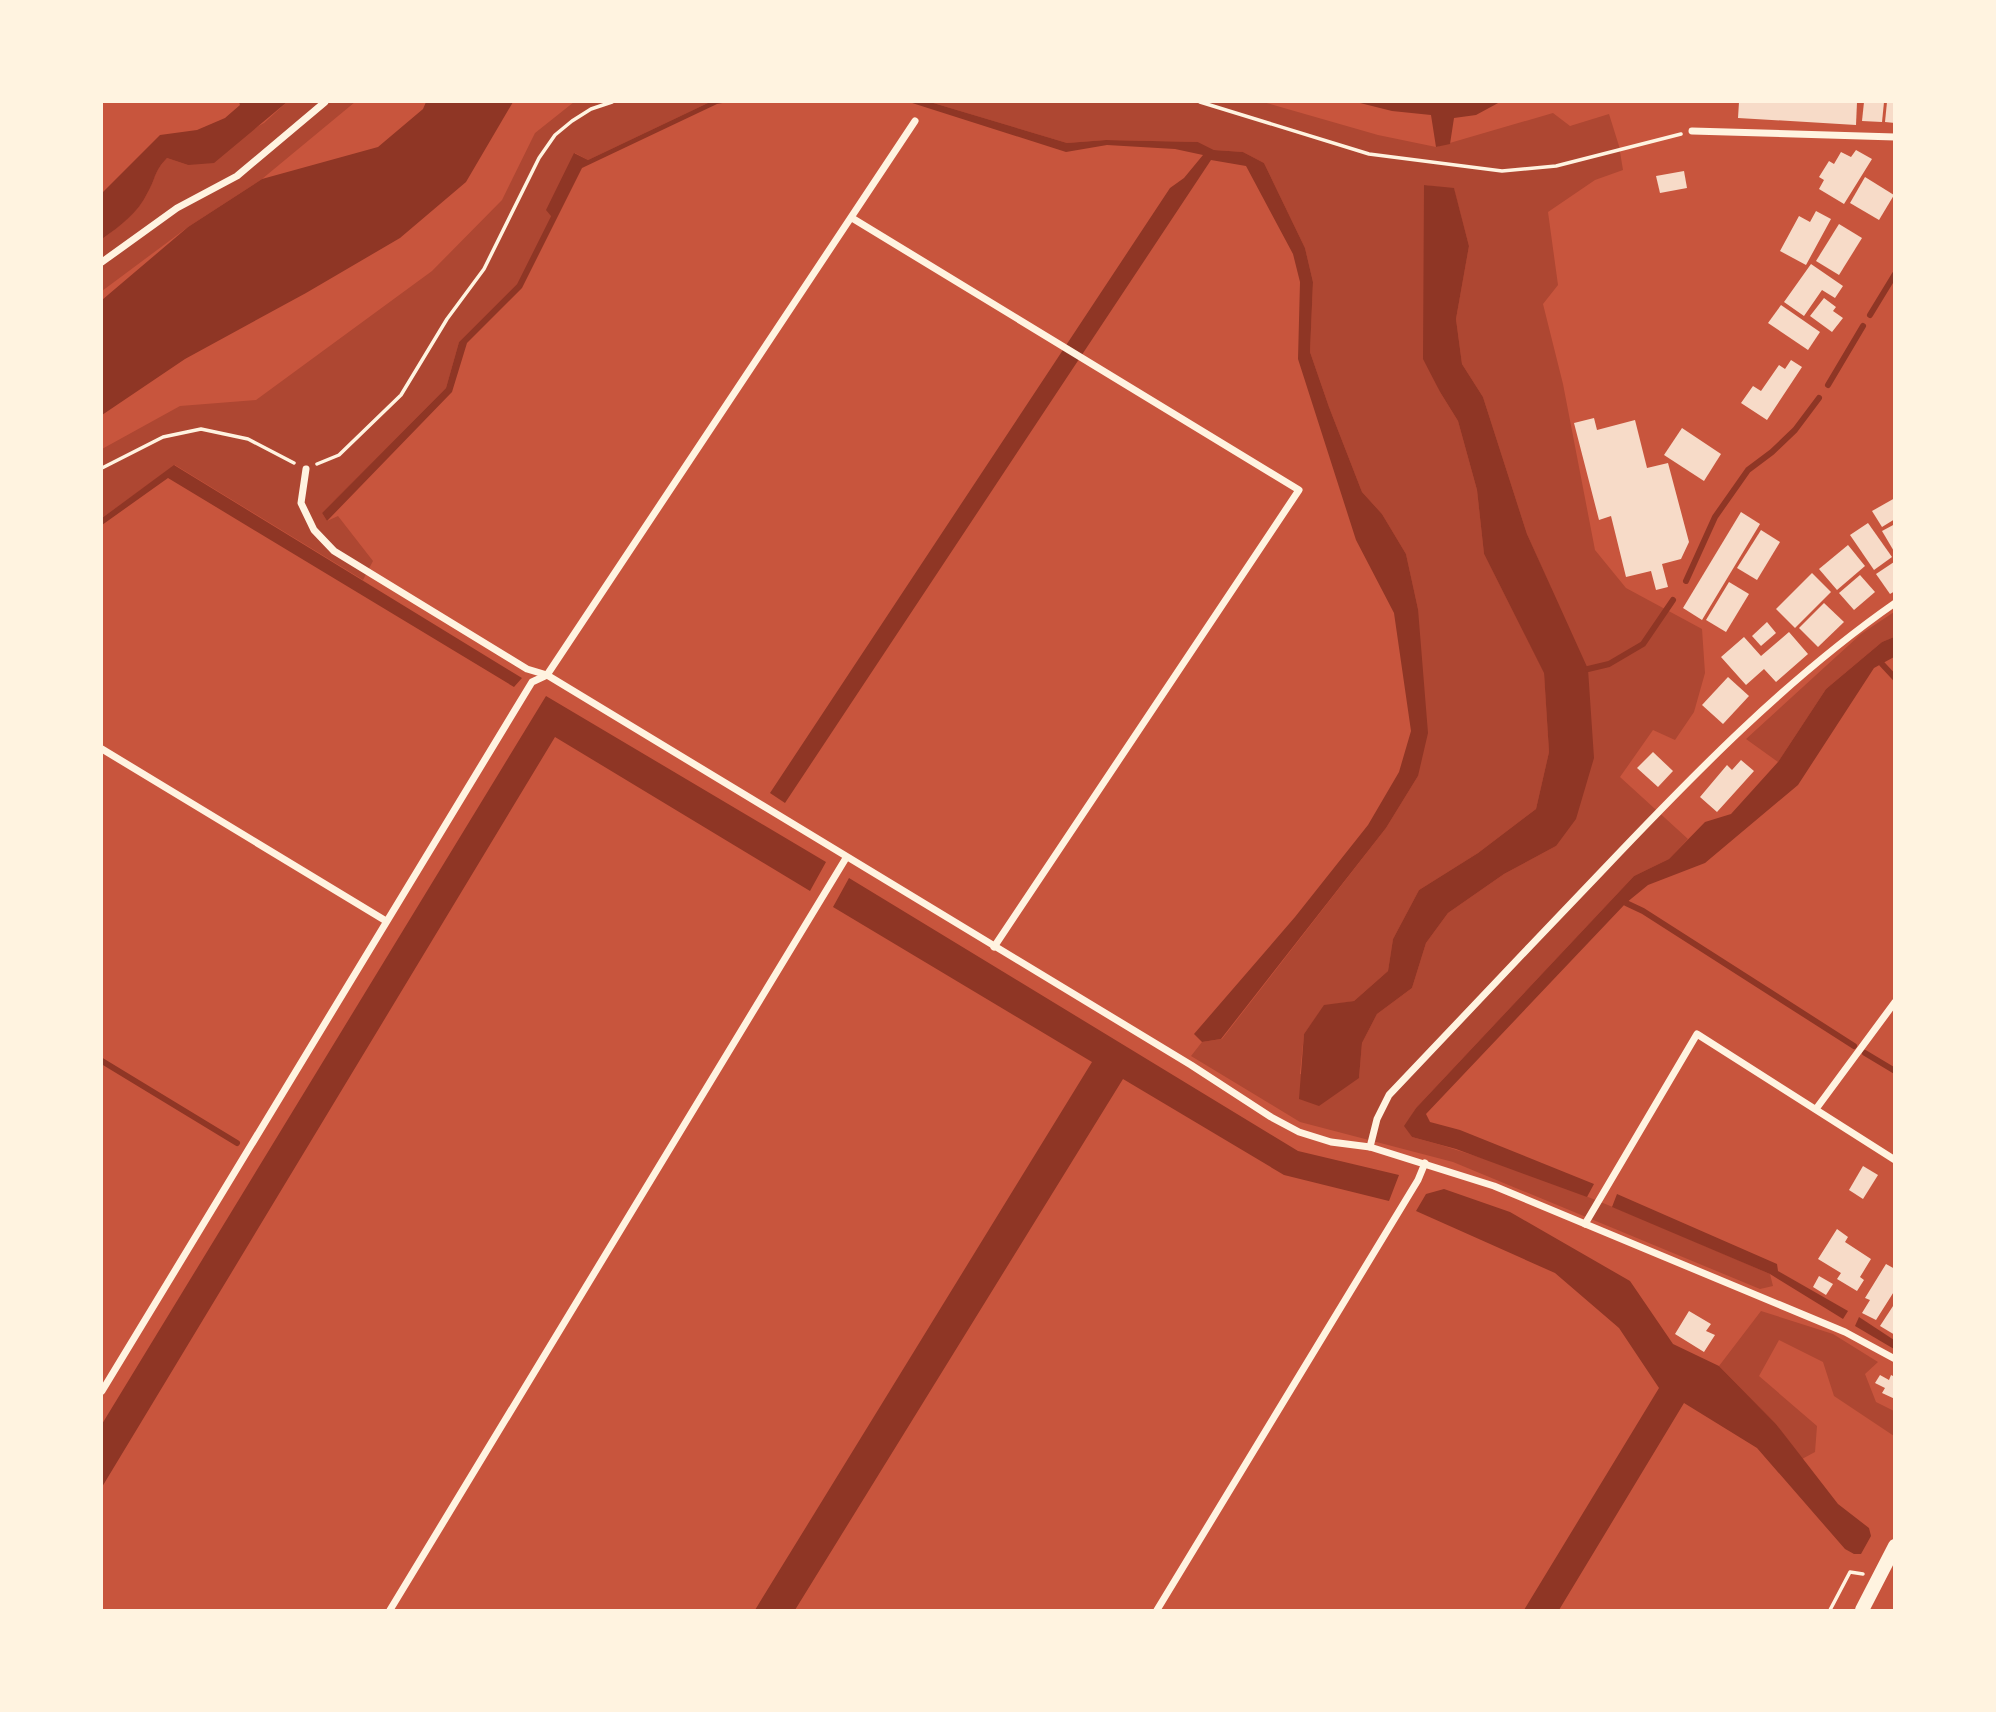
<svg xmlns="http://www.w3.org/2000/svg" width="1996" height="1712" viewBox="0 0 1996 1712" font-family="'Fira Sans',sans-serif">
<rect width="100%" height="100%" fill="#c8553d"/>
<g fill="#ae4732" fill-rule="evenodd">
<path d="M287,102H355L262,179L188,227L102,291V239C120,226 138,212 148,192C157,175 153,173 167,158L188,165L264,123Z"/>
<path d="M574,102H710L588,160L575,153L551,216L517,284L459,342L446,388L322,513L327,521L338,516L373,561L363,580L175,465L102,518V449L180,406L256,400L432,271L502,200L535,133Z"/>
<path d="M930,102H1263L1378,135L1436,147L1553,113L1570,126L1609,114L1619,146L1623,170L1595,180L1548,212L1558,285L1543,304L1563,384L1595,550L1626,588L1702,629L1705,673L1694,712L1675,740L1653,730L1620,777L1688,839L1669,859L1634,876L1416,1108L1405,1126L1412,1137C1535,1170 1653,1224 1770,1274L1773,1286L1760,1289L1453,1162L1300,1122L1191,1056L1202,1042L1222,1039L1386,828L1418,776V609L1406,554L1382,514L1362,492L1329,407L1310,352L1313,282L1305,248L1264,163L1243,152L1214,150L1198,142L1106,140L1067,143ZM1424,185L1454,189L1469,246L1456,319L1462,364L1483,397L1527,534L1551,588L1556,846L1504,874L1448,913L1426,943L1412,988L1377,1014L1362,1043L1359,1078L1300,1074L1304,1034L1324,1006L1354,1001L1388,971L1393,939L1419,890L1478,853L1536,809L1549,752L1544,672L1484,554L1477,490L1458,421L1440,392L1424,359Z"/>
<path d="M1894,612V637L1882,642L1826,689L1778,762L1746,739L1861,634Z"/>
<path d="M1761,1311L1833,1334L1878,1362L1865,1374L1876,1402L1894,1411V1436L1834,1396L1823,1362L1779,1340L1759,1376L1817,1426L1815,1452L1802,1459L1776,1424L1719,1366Z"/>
</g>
<g fill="#8f3625">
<path d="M239,102H287L214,163L188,165L167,158C153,173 157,176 148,192C138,213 120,226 102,239V193L160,135L197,130L225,118L240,105Z"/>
<path d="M426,102H513L466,182L400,238L306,293L185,359L102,415V300L188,227L262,179L378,147L423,109Z"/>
<path d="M710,102H728L717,104L582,168L522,288L467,343L452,392L327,521L322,513L446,388L459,342L517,284L551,216L546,210L574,153L588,160Z"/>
<path d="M909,102H930L1067,143L1106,140L1198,142L1214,150L1243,152L1264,163L1305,248L1313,282L1310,352L1329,407L1362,492L1382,514L1406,554L1418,609L1428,733L1418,776L1386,828L1221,1039L1202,1042L1194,1034L1295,917L1368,825L1399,772L1411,731L1394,613L1356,540L1298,359L1300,282L1293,254L1246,166L1211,160L785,803L770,793L1170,188L1184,178L1203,155L1175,149L1107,145L1066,152Z"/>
<path d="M1356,102H1500L1476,115L1454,118L1450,144L1436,147L1431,115L1392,111Z"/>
<path d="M1424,185L1454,188L1469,246L1456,319L1462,364L1483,397L1527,534L1588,669L1594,758L1576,819L1556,846L1504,874L1448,913L1426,943L1412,988L1377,1014L1362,1043L1359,1078L1319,1106L1299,1099L1304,1034L1324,1005L1354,1001L1388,971L1393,939L1419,890L1478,853L1536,809L1549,752L1544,673L1484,554L1477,490L1458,421L1440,392L1423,359Z"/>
<path d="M174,465L522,678L514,687L168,478L102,525V518Z"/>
<path d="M1894,637V657L1874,668L1798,785L1705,863L1648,885L1626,903L1426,1114L1430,1122L1460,1130L1594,1184L1587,1197L1456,1149L1412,1137L1404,1126L1416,1108L1634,876L1669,859L1705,822L1731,814L1778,762L1826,689L1882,642Z"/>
<path d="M546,696L826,862L810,891L555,737L102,1487V1424Z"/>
<path d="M849,878L1298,1151L1399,1175L1389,1201L1284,1175L1123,1079L795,1610H755L1092,1062L833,907Z"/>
<path d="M1444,1189L1510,1212L1630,1281L1673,1344L1719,1366L1776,1424L1838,1504L1869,1528L1871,1536L1861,1554H1854L1845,1549L1757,1448L1684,1403L1559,1610H1524L1659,1388L1619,1328L1555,1273L1416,1211L1426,1194Z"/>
<path d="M1617,1194L1777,1264L1778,1271L1848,1311L1843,1319L1770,1274L1612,1207Z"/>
<path d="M1859,1317L1894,1340V1349L1855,1326Z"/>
</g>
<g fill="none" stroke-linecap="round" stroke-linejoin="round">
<g stroke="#8f3625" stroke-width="6">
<path d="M1870,315L1895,274"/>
<path d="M1828,385L1863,326"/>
<path d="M1686,581L1715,517L1748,470L1772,452L1795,430L1819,398"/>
<path d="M1882,664L1895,678"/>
<path d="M1588,669L1609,664L1643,644L1673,600"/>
<path d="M1626,903L1643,911L1854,1046"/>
<path d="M1865,1053L1895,1071"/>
<path d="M102,1061L237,1143"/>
</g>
</g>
<g fill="#f7dbc8">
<path d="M1739,102H1857L1856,125L1738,118Z"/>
<path d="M1864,102H1884L1882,122L1862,121Z"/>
<path d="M1887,102L1895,103V123L1885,122Z"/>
<path d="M1856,150L1872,159L1844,204L1819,189L1824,180L1819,177L1829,161L1834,164L1841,152L1851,157Z"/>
<path d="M1684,171L1687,188L1660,193L1656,176Z"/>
<path d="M1865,177L1894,195L1879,220L1850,203Z"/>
<path d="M1816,211L1831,219L1806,265L1780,251L1799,216L1810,222Z"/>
<path d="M1839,224L1862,238L1839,275L1816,261Z"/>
<path d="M1811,264L1843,286L1835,298L1822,290L1804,316L1784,302Z"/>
<path d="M1824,298L1836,307L1833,311L1843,318L1832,332L1810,316Z"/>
<path d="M1781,305L1820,332L1808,350L1768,323Z"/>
<path d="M1791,360L1802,367L1767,420L1741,403L1753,386L1761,391L1779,365L1785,369Z"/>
<path d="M1594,418L1597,430L1635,420L1647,468L1668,463L1689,542L1681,559L1662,564L1668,587L1656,590L1651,571L1626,577L1611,516L1599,520L1574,423Z"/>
<path d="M1682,428L1721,454L1704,481L1664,455Z"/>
<path d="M1895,498V519L1882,527L1872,511Z"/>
<path d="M1741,512L1760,524L1702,620L1683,608Z"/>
<path d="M1868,523L1892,557L1874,570L1850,535Z"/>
<path d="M1895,524V553L1882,531Z"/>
<path d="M1761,530L1780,542L1757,580L1737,568Z"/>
<path d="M1848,545L1865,566L1837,590L1819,569Z"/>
<path d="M1894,562L1895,591L1890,594L1876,574Z"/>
<path d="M1812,573L1831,592L1795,628L1776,609Z"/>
<path d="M1860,575L1875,592L1854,610L1839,593Z"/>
<path d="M1729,582L1749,594L1726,632L1706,620Z"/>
<path d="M1824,603L1844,622L1818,647L1799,628Z"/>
<path d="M1767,622L1776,633L1761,646L1752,636Z"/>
<path d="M1789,632L1808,654L1776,682L1764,669L1746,685L1721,657L1744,637L1761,656Z"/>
<path d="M1728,677L1749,696L1723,724L1702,705Z"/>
<path d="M1653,752L1673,771L1658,787L1637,768Z"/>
<path d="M1741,760L1754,771L1717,812L1700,797L1727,765L1732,770Z"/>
<path d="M1863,1166L1878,1175L1863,1199L1849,1190Z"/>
<path d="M1837,1229L1848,1237L1845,1242L1871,1259L1860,1277L1864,1280L1857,1291L1837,1279L1841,1273L1818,1259Z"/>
<path d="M1886,1264L1895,1269V1290L1876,1320L1862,1313L1870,1300L1865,1298Z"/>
<path d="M1819,1276L1833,1284L1826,1295L1813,1287Z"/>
<path d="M1895,1303V1335L1880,1326Z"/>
<path d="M1689,1311L1711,1324L1706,1331L1715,1335L1704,1352L1675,1334Z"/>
<path d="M1880,1375L1889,1380L1891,1375L1895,1377V1399L1882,1393L1885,1388L1875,1383Z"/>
</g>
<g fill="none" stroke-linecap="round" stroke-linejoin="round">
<g stroke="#fff3e0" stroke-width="3.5">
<path d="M1200,102L1369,154L1502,171L1556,166L1681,134"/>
<path d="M317,464L339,455L401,395L447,319L484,269L539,158L555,135L572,121L591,109L612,102"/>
<path d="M102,468L163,437L201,429L248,439L294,463"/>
<path d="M1830,1610L1850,1572L1863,1574"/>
</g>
<g stroke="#fff3e0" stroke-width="7">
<path d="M1692,131L1895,137"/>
<path d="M852,218L1299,490L994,947"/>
<path d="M102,262L177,208L237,176L325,102"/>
<path d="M306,469L301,503L314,530L334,551L527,669L547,675L1191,1065L1271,1117L1299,1132L1331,1142L1370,1147L1494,1186L1845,1332L1895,1359"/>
<path d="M102,749L386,921"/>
<path d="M1816,1109L1895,1002"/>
<path d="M1370,1147L1377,1119L1389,1095C1460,1020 1530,946 1601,872C1692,776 1786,679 1895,603"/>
<path d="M1585,1224L1697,1034L1895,1160"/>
<path d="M102,1391L532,682L547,675L915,121"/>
<path d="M390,1610L846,858"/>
<path d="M1157,1610L1418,1180L1425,1163"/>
</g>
<path stroke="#fff3e0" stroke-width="14" d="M1862,1610L1895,1546"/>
</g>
<rect width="1996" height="1712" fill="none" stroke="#fff3e0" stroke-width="206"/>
</svg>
